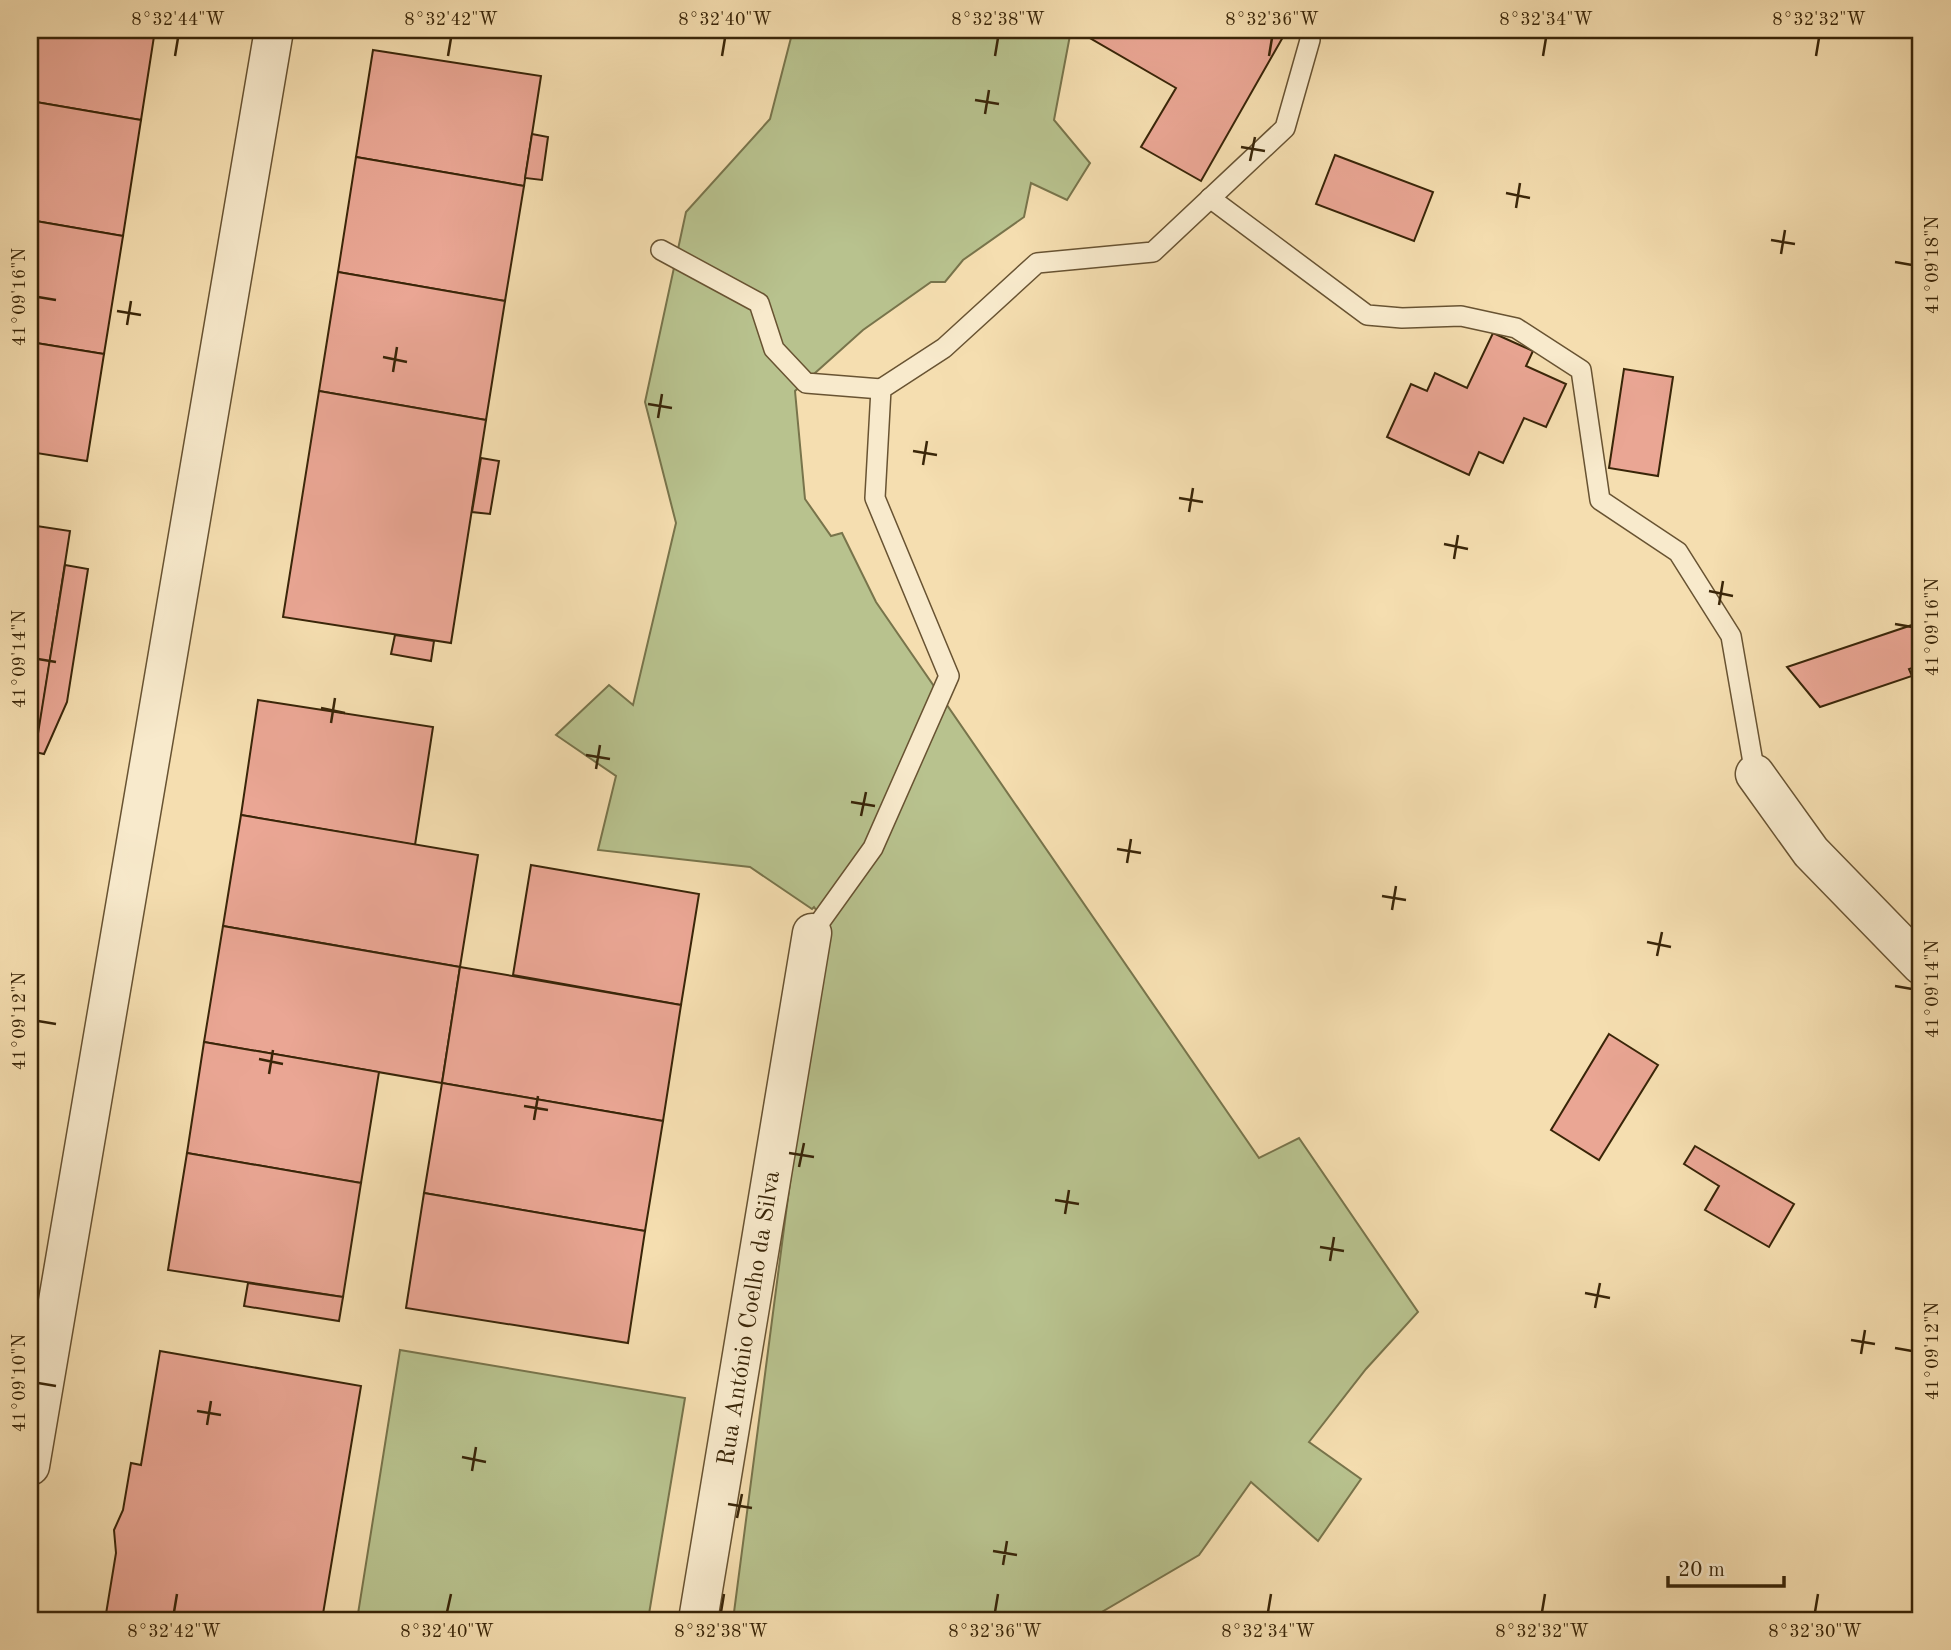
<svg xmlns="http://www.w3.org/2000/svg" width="1951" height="1650" viewBox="0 0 1951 1650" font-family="'Old Standard TT',serif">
<rect width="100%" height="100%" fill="#f5deb0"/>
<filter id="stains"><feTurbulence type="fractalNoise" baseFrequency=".00286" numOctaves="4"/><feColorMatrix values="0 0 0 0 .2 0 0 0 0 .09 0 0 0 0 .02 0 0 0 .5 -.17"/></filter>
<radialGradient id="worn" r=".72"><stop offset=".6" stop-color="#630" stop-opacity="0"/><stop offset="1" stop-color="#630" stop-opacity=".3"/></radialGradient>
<g fill="#b8c28e" stroke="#78744b" stroke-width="2">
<path d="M793,30H1071L1054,120L1090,163L1067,200L1031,183L1024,217L963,260L945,282H931L863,330L795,391L805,499L831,536L842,533L876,602L1259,1158L1299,1138L1418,1312L1366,1369L1309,1442L1361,1479L1318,1541L1251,1482L1199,1555L1088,1620H733L824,921L814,907L812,909L750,867L598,850L616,776L556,735L609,685L633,705L676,523L645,402L686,212L770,119Z"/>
<path d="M400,1350L685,1398L648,1620H357Z"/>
</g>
<g fill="#eaa694" stroke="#392508" stroke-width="2">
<path d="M30,30H155L141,120L30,101Z"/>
<path d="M1085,30H1287L1201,181L1141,147L1176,88L1083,34Z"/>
<path d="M373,50L541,76L524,186L356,157Z"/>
<path d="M30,101L141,120L123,236L30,220Z"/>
<path d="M532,134L548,137L542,180L525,178Z"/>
<path d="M1335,155L1433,192L1414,241L1316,204Z"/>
<path d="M356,157L524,186L505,301L338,272Z"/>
<path d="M30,220L123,236L104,354L30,342Z"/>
<path d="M338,272L505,301L486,420L319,391Z"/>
<path d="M1493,333L1533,351L1526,366L1566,384L1546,427L1524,418L1503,463L1479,452L1469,475L1387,437L1411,384L1427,391L1435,373L1467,388Z"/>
<path d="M30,342L104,354L87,461L30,452Z"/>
<path d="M1624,369L1673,377L1658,476L1609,468Z"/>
<path d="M319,391L486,420L451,643L283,617Z"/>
<path d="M481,458L499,461L490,514L472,512Z"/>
<path d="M30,525L70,531L30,789Z"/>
<path d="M65,565L88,569L67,702L44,754L35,752Z"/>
<path d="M1921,622V665L1909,669L1912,676L1820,707L1787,667Z"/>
<path d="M395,635L434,641L431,661L391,654Z"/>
<path d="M258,700L433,727L415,845L241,815Z"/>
<path d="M241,815L478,855L460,967L223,926Z"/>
<path d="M531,865L699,894L681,1005L513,975Z"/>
<path d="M223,926L460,967L442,1083L204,1042Z"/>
<path d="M460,967L681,1005L663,1121L442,1083Z"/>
<path d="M1609,1034L1658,1065L1599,1160L1551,1130Z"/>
<path d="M204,1042L379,1072L361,1183L187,1153Z"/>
<path d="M442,1083L663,1121L645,1231L424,1193Z"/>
<path d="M1695,1146L1794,1204L1769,1247L1705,1210L1719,1186L1684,1164Z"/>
<path d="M187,1153L361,1183L343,1297L168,1270Z"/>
<path d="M424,1193L645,1231L628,1343L406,1308Z"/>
<path d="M248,1283L343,1297L339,1321L244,1306Z"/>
<path d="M160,1351L361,1386L322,1620H105L116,1553L114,1530L123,1510L131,1463L141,1465Z"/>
</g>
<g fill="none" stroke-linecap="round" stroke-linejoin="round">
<defs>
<g id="service">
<path d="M1210,198L1367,315L1402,318L1461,316L1516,328L1581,370L1600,500L1678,552L1731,636L1755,774"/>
<path d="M661,250L759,303L774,349L806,383L881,389"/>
<path d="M812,933L873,848L949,676L875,498L881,389L944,348L1037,263L1153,252L1285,128L1310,40L1308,30"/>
</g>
<g id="minor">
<path d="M1755,774L1811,852L1921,965"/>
<path d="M698,1620L812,933"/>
</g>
<path id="tertiary" d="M30,1466L274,30"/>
</defs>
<use href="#service" stroke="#685332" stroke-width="22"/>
<use href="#minor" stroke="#685332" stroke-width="41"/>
<use href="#tertiary" stroke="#685332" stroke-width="41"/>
<use href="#service" stroke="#f8eacc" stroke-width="19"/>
<use href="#minor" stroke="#f8eacc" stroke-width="38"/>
<use href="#tertiary" stroke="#f8eacc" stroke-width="38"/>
</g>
<path fill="none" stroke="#392508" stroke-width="2.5" d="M175,56L178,38M448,56L451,38M722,56L725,38M995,56L998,38M1269,56L1272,38M1543,56L1546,38M1816,56L1819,38M975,100L999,104M985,114L989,90M1241,147L1265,151M1250,161L1255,137M1506,193L1530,198M1516,208L1520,183M1771,240L1795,244M1781,254L1785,230M1895,262L1912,265M38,297L56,300M117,311L141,315M127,325L131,301M383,357L407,362M393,372L397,347M648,404L672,408M658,418L662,394M913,451L937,455M923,465L927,441M1179,498L1203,502M1189,512L1193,488M1444,544L1468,549M1454,559L1458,535M1709,591L1733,596M1719,605L1723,581M1895,624L1912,627M38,659L56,662M321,708L345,713M331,723L335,698M586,755L610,759M596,769L600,745M851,802L875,806M861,816L866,792M1117,849L1141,853M1127,863L1131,839M1382,896L1406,900M1392,910L1396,886M1647,942L1671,947M1657,956L1662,932M1895,986L1912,989M38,1021L56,1024M259,1059L283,1064M269,1074L273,1050M524,1106L548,1110M534,1120L538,1096M789,1153L814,1157M799,1167L804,1143M1055,1200L1079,1204M1065,1214L1069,1190M1320,1247L1344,1251M1330,1261L1334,1237M1585,1293L1610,1298M1595,1308L1600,1283M1851,1340L1875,1344M1895,1348L1912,1351M1861,1354L1865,1330M38,1383L56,1386M197,1411L221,1415M207,1425L211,1401M462,1457L486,1462M472,1471L476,1447M728,1504L752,1508M737,1518L742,1494M993,1551L1017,1555M1003,1565L1007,1541M174,1612L177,1594M447,1612L451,1594M721,1612L724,1594M995,1612L998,1594M1268,1612L1271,1594M1542,1612L1545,1594M1815,1612L1818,1594"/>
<g text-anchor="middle" stroke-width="6" stroke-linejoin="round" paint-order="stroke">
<g font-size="24" fill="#392508" stroke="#f8eacc">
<text transform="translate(748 1318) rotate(-81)" y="8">Rua António Coelho da Silva</text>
</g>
</g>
<rect width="1951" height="1650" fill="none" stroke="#f5deb0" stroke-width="77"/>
<path d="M1668 1576v10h116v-10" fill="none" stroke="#392508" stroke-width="3.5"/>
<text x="1678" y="1576" font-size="21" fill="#392508" stroke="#f8eacc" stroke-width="5" paint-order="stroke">20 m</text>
<rect x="38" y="38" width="1874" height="1574" fill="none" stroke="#392508" stroke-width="2.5"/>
<g font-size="18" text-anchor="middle" fill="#392508">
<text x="178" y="25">8°32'44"W</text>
<text x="451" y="25">8°32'42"W</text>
<text x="725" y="25">8°32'40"W</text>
<text x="998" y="25">8°32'38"W</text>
<text x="1272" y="25">8°32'36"W</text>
<text x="1546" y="25">8°32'34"W</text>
<text x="1819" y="25">8°32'32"W</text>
<text transform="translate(1932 265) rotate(-90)" y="6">41°09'18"N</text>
<text transform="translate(19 297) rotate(-90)" y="6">41°09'16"N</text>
<text transform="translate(1932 627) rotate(-90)" y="6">41°09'16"N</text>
<text transform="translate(19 659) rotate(-90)" y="6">41°09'14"N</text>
<text transform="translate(1932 989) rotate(-90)" y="6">41°09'14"N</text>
<text transform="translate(19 1021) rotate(-90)" y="6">41°09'12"N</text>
<text transform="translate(1932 1351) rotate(-90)" y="6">41°09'12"N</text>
<text transform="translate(19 1383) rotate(-90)" y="6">41°09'10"N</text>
<text x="174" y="1637">8°32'42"W</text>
<text x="447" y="1637">8°32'40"W</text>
<text x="721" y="1637">8°32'38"W</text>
<text x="995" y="1637">8°32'36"W</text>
<text x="1268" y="1637">8°32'34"W</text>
<text x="1542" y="1637">8°32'32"W</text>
<text x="1815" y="1637">8°32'30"W</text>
</g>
<rect width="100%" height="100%" filter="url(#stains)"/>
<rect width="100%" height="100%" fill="url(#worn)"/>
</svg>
